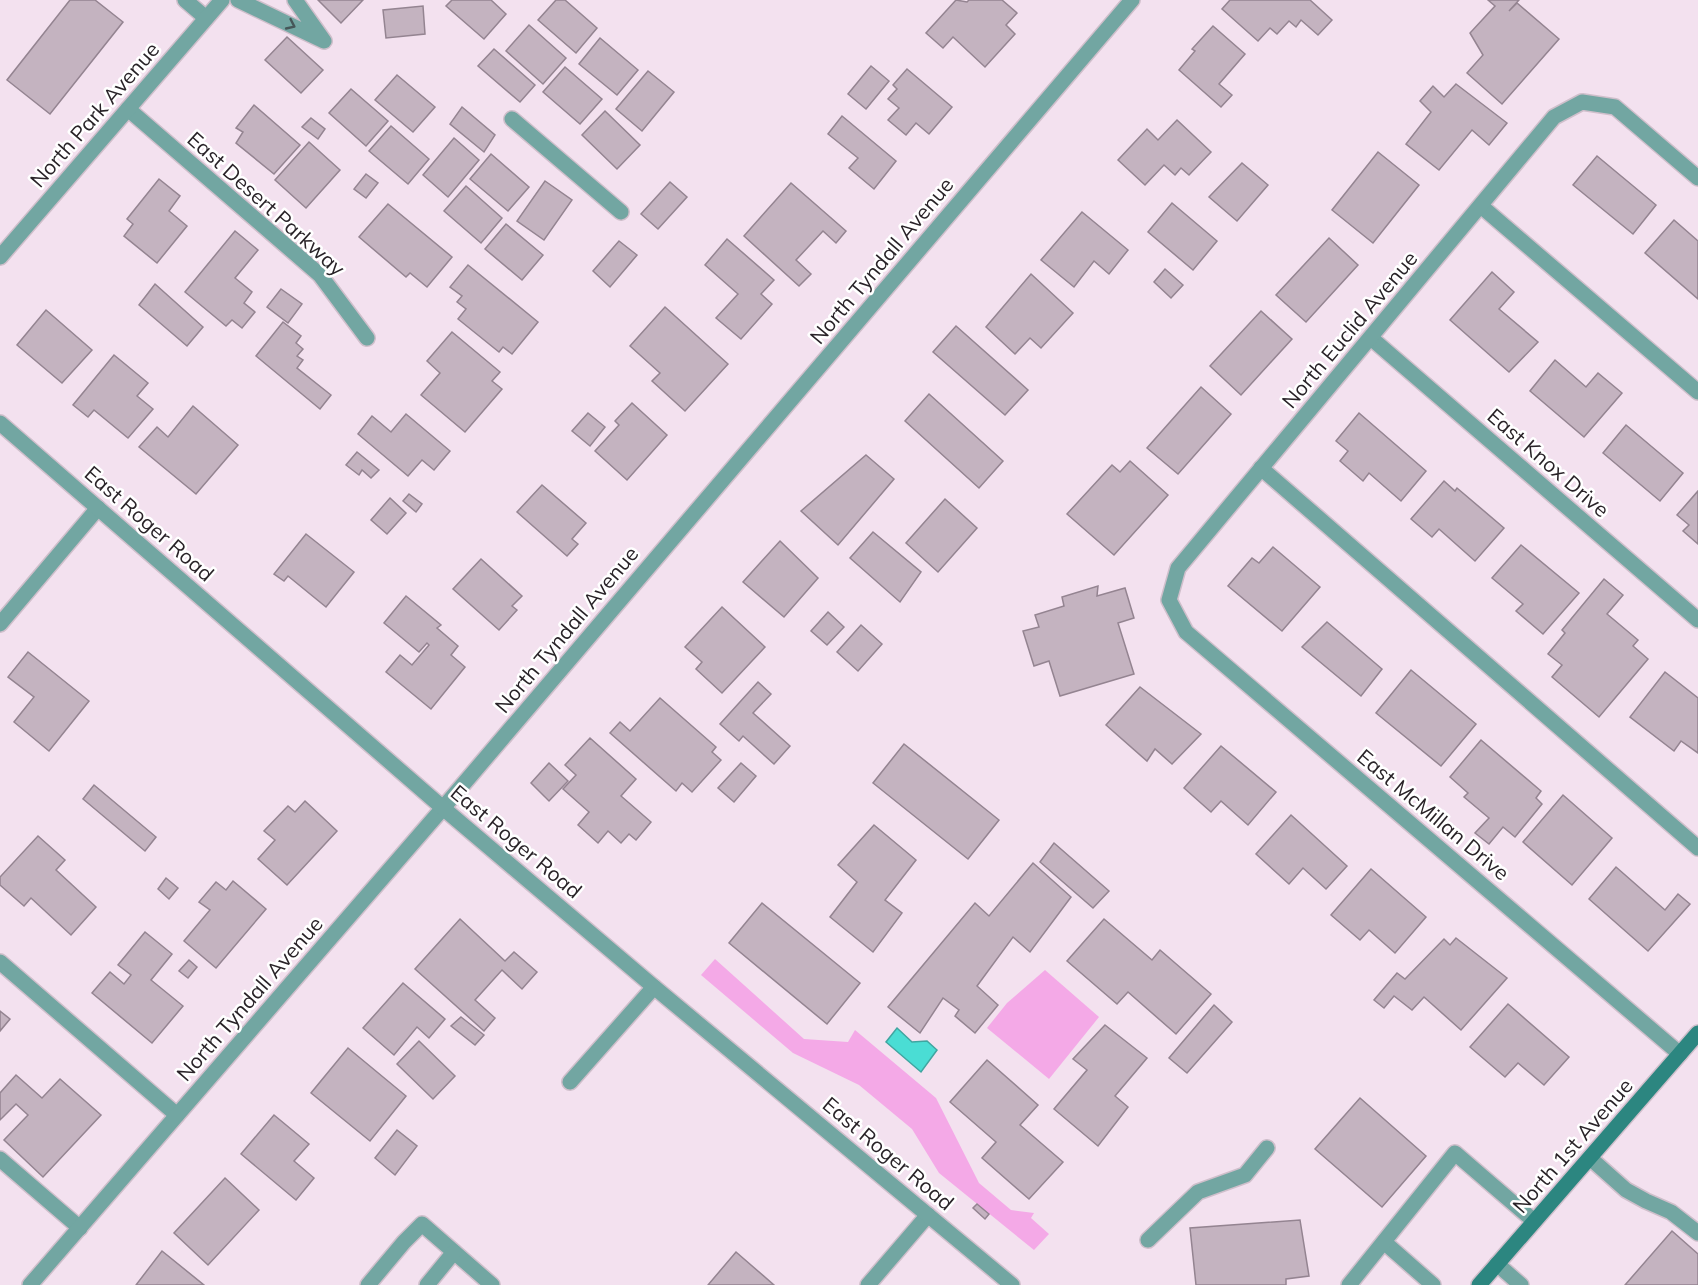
<svg xmlns="http://www.w3.org/2000/svg" width="1698" height="1285" viewBox="0 0 1698 1285" font-family="Mulish,sans-serif">
<rect width="100%" height="100%" fill="#f3e1ef"/>
<g fill="#f4a9e7">
<path d="M715,959L804,1039L848,1042L855,1030L936,1098L979,1183L1011,1210L1034,1213L1031,1218L1049,1234L1034,1250L939,1173L912,1129L859,1085L793,1053L701,975Z"/>
<path d="M1045,970L1099,1017L1049,1079L987,1028L1007,1003Z"/>
</g>
<path fill="#4addd4" stroke="#40a5a0" stroke-width="1.5" d="M897,1028L912,1042L927,1041L937,1050L921,1072L886,1042Z"/>
<g fill="#c4b3c0" stroke="#948491" stroke-width="1.5">
<path d="M70,0H95L123,22L50,114L7,80Z"/>
<path d="M318,0H363L341,23Z"/>
<path d="M452,0H491L506,14L484,39L446,6Z"/>
<path d="M556,0H565L597,28L576,53L538,20Z"/>
<path d="M956,0L967,2L969,0H1002L1017,13L1006,25L1015,34L985,67L953,37L943,48L926,33Z"/>
<path d="M1230,0H1310L1332,20L1318,35L1301,20L1296,27L1289,21L1277,34L1270,28L1258,41L1222,9Z"/>
<path d="M1488,0H1519L1509,11L1517,3L1559,39L1502,104L1467,73L1483,55L1470,33L1495,6Z"/>
<path d="M423,6L425,34L386,38L383,10Z"/>
<path d="M529,25L566,58L543,84L506,51Z"/>
<path d="M1213,26L1245,54L1219,84L1232,95L1221,107L1179,70L1195,51L1192,49Z"/>
<path d="M287,37L323,70L301,93L265,60Z"/>
<path d="M600,38L638,70L617,95L579,64Z"/>
<path d="M494,49L535,85L520,102L478,66Z"/>
<path d="M871,66L889,81L866,109L848,94Z"/>
<path d="M565,67L602,99L580,124L543,92Z"/>
<path d="M907,69L952,107L929,134L916,123L906,135L888,120L899,108L888,99L897,89L893,85Z"/>
<path d="M648,71L674,92L642,131L616,109Z"/>
<path d="M397,75L435,107L413,132L375,100Z"/>
<path d="M1456,84L1507,123L1489,145L1472,130L1439,170L1406,144L1431,112L1420,101L1433,86L1444,97Z"/>
<path d="M351,89L388,121L366,146L329,113Z"/>
<path d="M254,105L300,145L274,174L236,143L243,132L236,128Z"/>
<path d="M462,107L495,135L484,152L450,124Z"/>
<path d="M605,111L640,145L617,169L582,135Z"/>
<path d="M842,116L896,161L874,189L849,168L858,158L828,134Z"/>
<path d="M311,118L325,129L318,139L302,127Z"/>
<path d="M1177,120L1211,152L1189,175L1181,168L1175,175L1164,165L1145,185L1118,160L1147,129L1158,140Z"/>
<path d="M391,126L429,159L408,184L369,151Z"/>
<path d="M454,138L479,160L448,197L423,175Z"/>
<path d="M309,142L340,170L306,208L275,180Z"/>
<path d="M1378,152L1419,185L1373,243L1332,210Z"/>
<path d="M491,154L529,187L508,211L470,179Z"/>
<path d="M1597,156L1656,205L1633,234L1573,185Z"/>
<path d="M1242,163L1268,185L1237,221L1209,197Z"/>
<path d="M366,174L378,183L366,198L354,189Z"/>
<path d="M159,179L180,196L169,211L187,226L157,263L124,236L133,224L127,219Z"/>
<path d="M545,181L572,200L544,240L517,221Z"/>
<path d="M670,182L687,197L658,229L641,214Z"/>
<path d="M791,183L846,231L836,243L823,231L796,260L811,274L799,286L744,236Z"/>
<path d="M466,186L502,218L481,243L444,211Z"/>
<path d="M1172,203L1217,241L1193,270L1148,232Z"/>
<path d="M388,204L452,257L427,287L410,273L406,277L359,237Z"/>
<path d="M1082,212L1128,250L1109,274L1094,261L1074,287L1041,260Z"/>
<path d="M1674,220L1698,241V299L1645,253Z"/>
<path d="M506,224L543,255L522,280L485,249Z"/>
<path d="M235,231L258,250L235,278L252,292L244,303L255,312L242,328L232,320L226,326L185,292Z"/>
<path d="M1329,238L1358,265L1306,322L1276,295Z"/>
<path d="M727,239L774,280L761,294L772,304L741,339L716,318L738,294L705,265Z"/>
<path d="M619,241L637,255L610,287L593,271Z"/>
<path d="M468,265L538,322L512,354L503,347L499,352L458,319L466,309L457,302L462,296L450,287Z"/>
<path d="M1165,269L1183,285L1171,298L1154,282Z"/>
<path d="M1492,272L1514,292L1499,309L1538,342L1509,372L1450,320Z"/>
<path d="M1031,274L1073,313L1041,348L1030,338L1015,354L986,327Z"/>
<path d="M155,284L203,327L187,346L139,305Z"/>
<path d="M281,289L302,304L288,323L267,307Z"/>
<path d="M665,307L728,364L685,411L652,381L660,373L630,346Z"/>
<path d="M46,310L92,350L62,383L17,345Z"/>
<path d="M1261,311L1292,339L1241,395L1210,366Z"/>
<path d="M283,322L301,336L296,343L303,349L297,356L303,360L297,368L331,395L320,409L256,356Z"/>
<path d="M956,326L1028,390L1005,415L933,352Z"/>
<path d="M452,332L500,372L492,381L502,389L465,432L421,395L440,373L427,361Z"/>
<path d="M114,355L148,383L137,396L153,409L128,438L94,410L88,417L73,405Z"/>
<path d="M1555,360L1586,387L1598,373L1622,393L1584,437L1530,391Z"/>
<path d="M1201,387L1231,414L1178,474L1147,448Z"/>
<path d="M929,394L1003,461L979,488L905,421Z"/>
<path d="M632,403L667,435L627,480L595,451L619,425L615,421Z"/>
<path d="M193,406L238,445L196,494L139,447L157,427L168,437Z"/>
<path d="M588,413L605,427L590,446L572,431Z"/>
<path d="M1359,413L1426,471L1401,501L1369,473L1363,481L1340,461L1348,451L1336,441Z"/>
<path d="M406,414L450,451L434,470L422,460L408,476L358,434L372,416L391,432Z"/>
<path d="M1626,425L1683,473L1660,501L1603,453Z"/>
<path d="M357,452L379,470L371,478L362,470L359,475L346,465Z"/>
<path d="M866,455L894,479L838,545L801,511Z"/>
<path d="M1130,461L1168,495L1114,555L1067,514L1112,465L1120,472Z"/>
<path d="M1444,481L1455,491L1457,488L1504,528L1475,561L1439,529L1432,537L1411,519Z"/>
<path d="M542,485L586,523L572,539L578,544L567,556L517,512Z"/>
<path d="M1698,491V544L1683,531L1689,525L1677,515Z"/>
<path d="M409,494L422,504L416,512L403,501Z"/>
<path d="M390,498L406,513L387,534L371,520Z"/>
<path d="M945,499L977,528L938,572L906,543Z"/>
<path d="M873,532L921,572L900,602L850,558Z"/>
<path d="M306,534L354,572L326,607L288,576L284,581L274,574Z"/>
<path d="M780,541L818,578L784,617L743,582Z"/>
<path d="M1521,545L1579,593L1543,634L1516,611L1523,604L1492,578Z"/>
<path d="M1273,547L1320,587L1282,631L1228,586L1252,558L1259,563Z"/>
<path d="M481,559L522,596L512,606L517,610L499,630L453,589Z"/>
<path d="M1604,579L1623,595L1607,614L1638,640L1633,646L1648,659L1599,717L1552,677L1562,665L1548,654L1565,633L1562,630Z"/>
<path d="M1098,586L1097,596L1125,588L1134,618L1118,623L1134,674L1060,696L1049,661L1034,666L1023,631L1039,627L1035,615L1064,606L1062,597Z"/>
<path d="M406,596L441,625L437,628L458,646L451,655L465,667L431,709L386,672L400,655L412,665L429,645L427,643L419,652L384,623Z"/>
<path d="M722,607L765,647L722,693L696,669L702,662L685,647Z"/>
<path d="M828,612L844,627L827,645L811,631Z"/>
<path d="M1327,622L1382,669L1361,696L1302,647Z"/>
<path d="M861,625L882,644L858,671L837,652Z"/>
<path d="M28,652L89,701L49,751L14,722L34,697L8,677Z"/>
<path d="M1411,670L1476,724L1441,766L1376,713Z"/>
<path d="M1665,672L1698,698V753L1681,741L1674,751L1630,717Z"/>
<path d="M758,682L771,694L753,713L790,746L774,764L743,736L739,741L720,724Z"/>
<path d="M1140,687L1201,734L1172,764L1155,749L1147,761L1106,725Z"/>
<path d="M660,698L716,747L712,752L721,760L692,792L682,783L676,791L610,733L620,722L630,731Z"/>
<path d="M590,738L636,779L621,796L651,822L636,840L629,834L621,843L608,831L598,843L578,825L589,812L563,789L576,775L565,765Z"/>
<path d="M1481,740L1541,791L1536,798L1542,804L1515,837L1503,827L1489,844L1475,833L1489,818L1464,797L1468,793L1450,777Z"/>
<path d="M904,744L999,820L968,859L873,783Z"/>
<path d="M1221,746L1276,792L1248,825L1221,801L1211,812L1184,788Z"/>
<path d="M549,763L568,781L549,801L531,783Z"/>
<path d="M741,763L756,776L734,802L718,788Z"/>
<path d="M94,785L156,837L145,851L83,799Z"/>
<path d="M1563,795L1612,838L1572,885L1523,842Z"/>
<path d="M305,801L337,831L287,885L258,859L275,840L264,831L288,806L295,812Z"/>
<path d="M1291,815L1347,866L1326,889L1303,868L1289,884L1256,854Z"/>
<path d="M874,825L916,860L885,900L902,913L873,952L830,917L857,882L838,865Z"/>
<path d="M38,836L65,860L56,870L96,907L71,935L31,898L24,906L0,885V877Z"/>
<path d="M1054,843L1109,891L1093,908L1040,862Z"/>
<path d="M1033,863L1071,897L1030,952L1013,937L977,986L998,1005L975,1033L955,1016L959,1010L943,998L920,1033L888,1007L975,903L989,916Z"/>
<path d="M1616,867L1665,910L1678,894L1690,904L1648,951L1589,899Z"/>
<path d="M1371,869L1426,917L1395,953L1369,930L1360,940L1331,915Z"/>
<path d="M166,878L178,888L169,899L158,889Z"/>
<path d="M233,881L266,909L216,968L184,941L210,910L199,902L216,882L226,890Z"/>
<path d="M762,903L860,983L827,1024L729,943Z"/>
<path d="M460,919L505,961L514,952L537,972L522,989L502,970L475,1000L495,1018L484,1031L415,969Z"/>
<path d="M1104,919L1152,960L1160,950L1211,994L1176,1034L1128,992L1117,1004L1067,961Z"/>
<path d="M145,932L172,954L151,980L183,1006L152,1043L92,993L110,972L124,984L131,975L118,965Z"/>
<path d="M1456,938L1507,978L1461,1030L1424,997L1412,1010L1394,996L1384,1008L1374,1000L1397,973L1405,979L1444,939L1450,945Z"/>
<path d="M189,960L197,967L188,978L179,971Z"/>
<path d="M403,983L445,1019L429,1038L417,1027L394,1055L363,1028Z"/>
<path d="M1508,1004L1569,1057L1544,1085L1518,1063L1505,1077L1470,1047Z"/>
<path d="M1214,1005L1232,1022L1187,1073L1169,1058Z"/>
<path d="M0,1011L10,1019L0,1031Z"/>
<path d="M461,1017L484,1035L475,1045L451,1026Z"/>
<path d="M1105,1025L1147,1058L1115,1096L1128,1107L1098,1146L1054,1109L1087,1070L1073,1059Z"/>
<path d="M419,1041L455,1076L433,1099L397,1064Z"/>
<path d="M348,1048L406,1096L370,1141L311,1093Z"/>
<path d="M987,1060L1038,1105L1020,1125L1063,1162L1029,1199L982,1158L996,1142L950,1102Z"/>
<path d="M16,1075L42,1098L60,1079L101,1115L43,1177L4,1140L28,1115L16,1104L0,1120V1093Z"/>
<path d="M1360,1098L1426,1156L1382,1207L1315,1149Z"/>
<path d="M274,1115L309,1144L294,1161L314,1178L296,1200L241,1154Z"/>
<path d="M397,1130L417,1146L395,1175L375,1158Z"/>
<path d="M225,1178L259,1210L208,1265L174,1233Z"/>
<path d="M977,1204L989,1214L985,1219L973,1208Z"/>
<path d="M1300,1220L1309,1276L1286,1279V1285H1196L1190,1228Z"/>
<path d="M1672,1231L1698,1254V1285H1625Z"/>
<path d="M162,1251L204,1285H136Z"/>
<path d="M736,1252L774,1285H708Z"/>
</g>
<g fill="none" stroke-linecap="round" stroke-linejoin="round">
<defs>
<g id="service">
<path d="M238,0L324,41L295,0"/>
<path d="M512,119L621,212"/>
<path d="M1481,206L1698,392"/>
<path d="M1261,468L1698,848"/>
<path d="M0,624L98,508"/>
<path d="M570,1082L654,987"/>
<path d="M1590,1158L1626,1190L1646,1201L1671,1212L1698,1233"/>
<path d="M0,1159L80,1228"/>
<path d="M1148,1240L1198,1192L1245,1175L1267,1148"/>
<path d="M1384,1242L1433,1285"/>
<path d="M1497,1264L1521,1285"/>
<path d="M368,1285L404,1242L422,1224L492,1285"/>
<path d="M427,1285L454,1252"/>
<path d="M868,1285L928,1215"/>
<path d="M1349,1285L1455,1153L1534,1221"/>
</g>
<g id="minor">
<path d="M185,0L206,18"/>
<path d="M128,109L320,275L367,338"/>
<path d="M0,257L222,0"/>
<path d="M1371,338L1698,620"/>
<path d="M0,962L177,1115"/>
<path d="M1680,1054L1186,632L1169,600L1178,568L1554,117L1582,102L1615,107L1698,178"/>
<path d="M30,1285L443,808L1132,0"/>
</g>
<path id="tertiary" d="M0,423L443,808L654,987L1012,1285"/>
<path id="secondary" d="M1479,1285L1698,1033"/>
</defs>
<use href="#service" stroke="#cfbfcb" stroke-width="18"/>
<use href="#minor" stroke="#cfbfcb" stroke-width="18"/>
<use href="#tertiary" stroke="#cfbfcb" stroke-width="18"/>
<use href="#secondary" stroke="#cfbfcb" stroke-width="18"/>
<use href="#service" stroke="#72a6a2" stroke-width="15"/>
<use href="#minor" stroke="#72a6a2" stroke-width="15"/>
<use href="#tertiary" stroke="#72a6a2" stroke-width="15"/>
<use href="#secondary" stroke="#2c8680" stroke-width="15"/>
</g>
<defs><path id="oneway-chevron" d="M-2-3.5L2.5 0L-2 3.5" fill="none" stroke-width="1.6" stroke-linecap="round" stroke-linejoin="round" transform="scale(1.5)"/></defs>
<use stroke="#465759" href="#oneway-chevron" transform="translate(291 25) rotate(25)"/>
<g text-anchor="middle" stroke-width="5" stroke-linejoin="round" paint-order="stroke">
<g font-size="21" fill="#292328" stroke="#fff">
<text transform="translate(95 115) rotate(-49)" y="7">North Park Avenue</text>
<text transform="translate(266 204) rotate(42)" y="7">East Desert Parkway</text>
<text transform="translate(882 261) rotate(-50)" y="7">North Tyndall Avenue</text>
<text transform="translate(1350 330) rotate(-50)" y="7">North Euclid Avenue</text>
<text transform="translate(1548 463) rotate(41)" y="7">East Knox Drive</text>
<text transform="translate(149 524) rotate(41)" y="7">East Roger Road</text>
<text transform="translate(567 630) rotate(-50)" y="7">North Tyndall Avenue</text>
<text transform="translate(1433 815) rotate(40)" y="7">East McMillan Drive</text>
<text transform="translate(516 842) rotate(40)" y="7">East Roger Road</text>
<text transform="translate(250 999) rotate(-49)" y="7">North Tyndall Avenue</text>
<text transform="translate(1573 1146) rotate(-49)" y="7">North 1st Avenue</text>
<text transform="translate(888 1154) rotate(40)" y="7">East Roger Road</text>
</g>
</g>
</svg>
